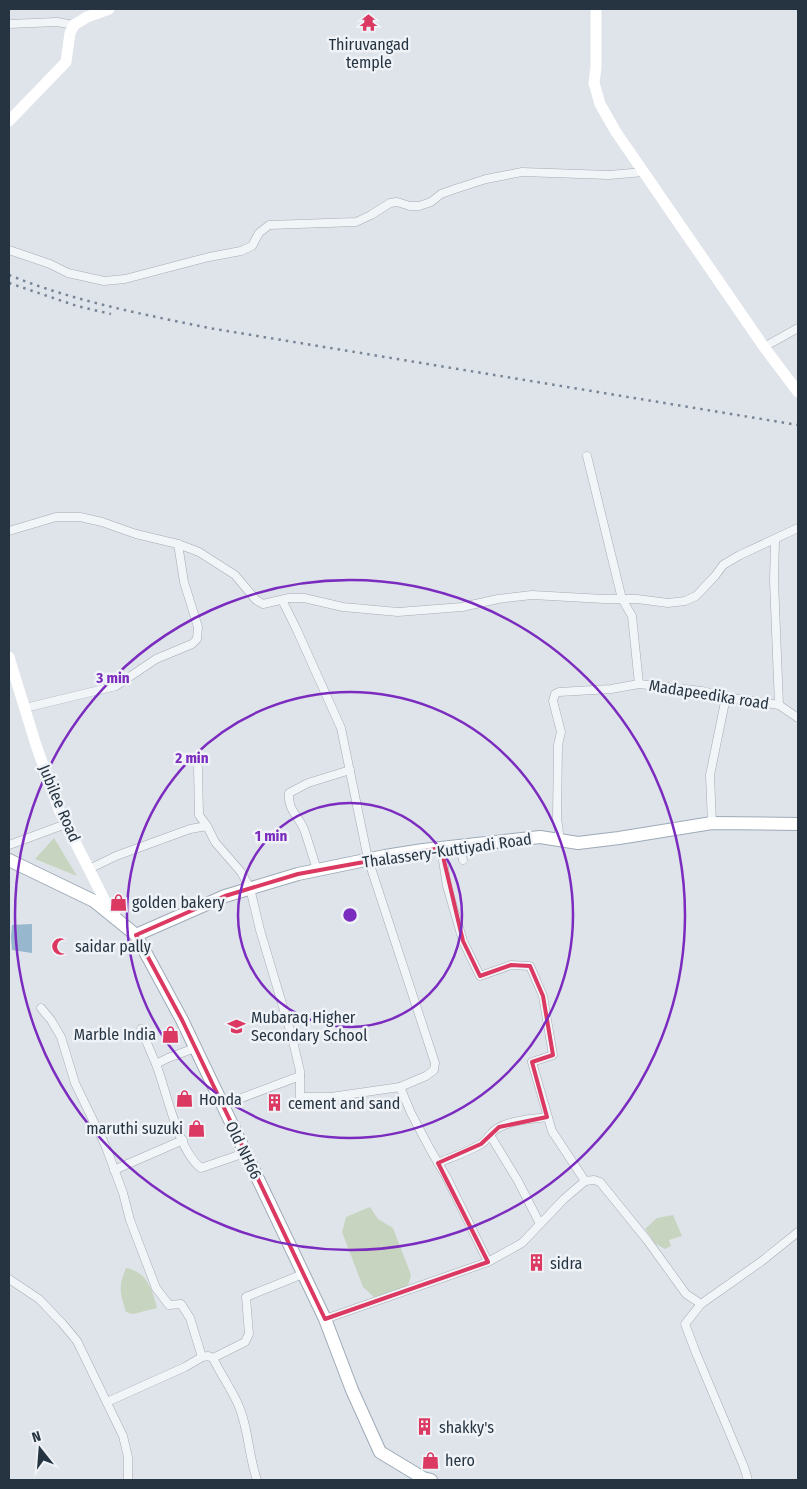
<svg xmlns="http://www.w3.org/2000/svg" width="807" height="1489" viewBox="0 0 807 1489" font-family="'Fira Sans Condensed',sans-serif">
<rect width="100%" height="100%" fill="#dfe4ea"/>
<g fill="#c7d4bf">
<path d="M54,838L77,876L35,859Z"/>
<path d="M370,1207L378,1219L393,1228L411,1275L408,1286L375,1298L363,1287L342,1232L346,1217Z"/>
<path d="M673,1215L682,1236L669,1240L671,1246L665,1249L656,1244L645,1229L657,1218Z"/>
<path d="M126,1268C146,1271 153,1290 157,1308L133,1314L126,1312C120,1293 118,1287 126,1268Z"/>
</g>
<path fill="#96b7cd" d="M32,924V953L12,950L11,937L12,925Z"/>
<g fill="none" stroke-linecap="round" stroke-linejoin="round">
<defs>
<g id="street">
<path d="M9,24L57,22L74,25"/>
<path d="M9,250L50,264L68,273L104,281L125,279L209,257L241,251L252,246L259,233L269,225L356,222L371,215L390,203L397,202L410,206H419L431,202L441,194L455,189L486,179L522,172L609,175L644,172"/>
<path d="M764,347L798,328"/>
<path d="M587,456L622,599L632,616L639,684"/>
<path d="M9,531L56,517H80L102,522L136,534L178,544L199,552L235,575L256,600L263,604L289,598H304L343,607L398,612L462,607L498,599L532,595L604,599H637L668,603L685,601L696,596L715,576L723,565L740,555L798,528"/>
<path d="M775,540L774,581L779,705"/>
<path d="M282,600L296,628L341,728L368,859L435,1063L434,1070L426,1076L400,1087"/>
<path d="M25,708L116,686L156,659L192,644L197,639L198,627L184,582L178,544"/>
<path d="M198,768L199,815L207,826"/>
<path d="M712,823L710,775L726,697"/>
<path d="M560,840L557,818L558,745L561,732L553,701L555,694L559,692L611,689L639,684L702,691L726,697L779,705L798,718"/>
<path d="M9,845L66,824"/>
<path d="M460,846L463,860"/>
<path d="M441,848L447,886L463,941L480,976L511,965L530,966L543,996L553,1055L532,1062L552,1131L585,1181"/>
<path d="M89,869L116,856L190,829L207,826L215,842L241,872L250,888L260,930L292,1037L300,1071V1097H331L400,1087L411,1113L430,1149L447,1178L488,1262"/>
<path d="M317,870C313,857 309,844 305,832C300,817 287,810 289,793L308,783L350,770"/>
<path d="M41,1008L51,1020L61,1037L75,1083L106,1147L123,1193L130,1220L156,1288L169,1305L181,1304L190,1318L202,1357L208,1356L213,1358L245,1342L249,1334L246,1297L303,1274"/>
<path d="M141,1029L156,1064"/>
<path d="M195,1048L168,1058L156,1064C167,1092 178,1151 201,1168L236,1156L244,1150"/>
<path d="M223,1105L300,1076"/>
<path d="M490,1135L518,1181L540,1224"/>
<path d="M438,1163C452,1157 468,1152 481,1144C488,1140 490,1132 498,1128C512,1120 532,1119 547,1117"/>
<path d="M114,1170L183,1140"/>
<path d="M9,1279L39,1299L62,1323L77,1341L123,1436L128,1457V1480"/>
<path d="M701,1304L685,1324L696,1353L744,1467L748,1480"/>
<path d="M325,1319L488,1262L522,1243L564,1199L585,1181L594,1180L600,1182L647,1240L686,1294L701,1304L762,1261L798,1232"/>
<path d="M213,1358C220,1373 230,1387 237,1402C249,1427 248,1455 257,1480"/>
<path d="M107,1402L185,1367L202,1357"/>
</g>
<g id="primary">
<path d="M9,860L94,901L136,935L182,1020L325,1319L352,1390L380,1452L423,1478L431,1480"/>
<path d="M136,935L225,896L298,874L385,856L423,850L540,837L578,843L619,838L712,823L798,824"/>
</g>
</defs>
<use href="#street" stroke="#a4acb4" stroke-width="9"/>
<use href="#primary" stroke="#9daab7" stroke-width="14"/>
<use href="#street" stroke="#f2f5f8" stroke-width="8"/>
<g stroke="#fff" stroke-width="11">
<path d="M596,9V67L594,83L600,104L616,132L764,347L798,392"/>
<path d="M9,121L66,62L70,33L74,25L87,17L109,9"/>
<path d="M9,657L36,745L59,810L106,903L115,913"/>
</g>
<use href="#primary" stroke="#fff" stroke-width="12"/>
<g stroke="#778595" stroke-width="2.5" stroke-dasharray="2.5 5" stroke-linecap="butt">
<path d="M9,275C73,301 142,314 209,328L798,425"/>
<path d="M9,283L77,306L111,314"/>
</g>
</g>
<path fill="none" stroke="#db3862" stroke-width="4" stroke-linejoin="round" d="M441,848L463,941L480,976L511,965L530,966L543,996L553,1055L532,1062L547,1117L499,1127L481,1144L438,1163L488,1262L325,1319L182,1020L136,935L225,896L298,874Z"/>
<g fill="none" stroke="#7b2cbf" stroke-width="2.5">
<circle cx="350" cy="915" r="112"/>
<circle cx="350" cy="915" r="223"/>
<circle cx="350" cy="915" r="335"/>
</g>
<defs>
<symbol id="temple-bare" viewBox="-9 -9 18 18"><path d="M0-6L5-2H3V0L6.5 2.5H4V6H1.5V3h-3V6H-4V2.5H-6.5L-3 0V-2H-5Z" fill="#db3862" stroke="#eff3f7" stroke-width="2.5" paint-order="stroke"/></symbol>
<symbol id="shop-bare" viewBox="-9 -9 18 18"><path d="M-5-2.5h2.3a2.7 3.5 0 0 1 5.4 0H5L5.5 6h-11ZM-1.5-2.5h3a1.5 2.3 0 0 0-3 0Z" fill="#db3862" stroke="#eff3f7" stroke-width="2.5" paint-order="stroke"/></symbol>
<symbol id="mosque-bare" viewBox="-9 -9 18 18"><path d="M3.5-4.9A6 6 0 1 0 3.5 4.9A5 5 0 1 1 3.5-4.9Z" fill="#db3862" stroke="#eff3f7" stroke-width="2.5" paint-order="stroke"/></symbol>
<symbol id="school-bare" viewBox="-9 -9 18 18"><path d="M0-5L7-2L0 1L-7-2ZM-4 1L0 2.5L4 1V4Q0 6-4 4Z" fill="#db3862" stroke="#eff3f7" stroke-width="2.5" paint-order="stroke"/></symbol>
<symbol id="building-bare" viewBox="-9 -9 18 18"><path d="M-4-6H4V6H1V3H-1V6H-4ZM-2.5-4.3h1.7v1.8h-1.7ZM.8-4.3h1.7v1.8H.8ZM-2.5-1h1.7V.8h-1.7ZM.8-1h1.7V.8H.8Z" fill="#db3862" stroke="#eff3f7" stroke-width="2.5" paint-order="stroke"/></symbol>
</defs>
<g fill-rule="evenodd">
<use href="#temple-bare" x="356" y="10" width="25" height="25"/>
<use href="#shop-bare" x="106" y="890" width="25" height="25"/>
<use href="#mosque-bare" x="48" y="934" width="25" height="25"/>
<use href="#school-bare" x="224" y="1014" width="25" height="25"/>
<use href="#shop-bare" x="158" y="1022" width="25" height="25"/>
<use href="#shop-bare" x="172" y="1086" width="25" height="25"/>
<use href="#building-bare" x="262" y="1090" width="25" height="25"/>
<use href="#shop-bare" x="184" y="1116" width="25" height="25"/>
<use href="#building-bare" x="524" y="1250" width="25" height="25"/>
<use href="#building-bare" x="412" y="1414" width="25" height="25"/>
<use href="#shop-bare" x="418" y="1448" width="25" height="25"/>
</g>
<g text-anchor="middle" stroke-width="5" stroke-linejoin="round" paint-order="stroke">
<g font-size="16" fill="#263442" stroke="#eff3f7" text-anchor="start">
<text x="369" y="50" text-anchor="middle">Thiruvangad<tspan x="369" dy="18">temple</tspan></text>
<text x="132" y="908">golden bakery</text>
<text x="75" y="952">saidar pally</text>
<text x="251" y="1023">Mubaraq Higher<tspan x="251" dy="18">Secondary School</tspan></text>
<text x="156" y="1040" text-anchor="end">Marble India</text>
<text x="199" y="1105">Honda</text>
<text x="288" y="1109">cement and sand</text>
<text x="183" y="1134" text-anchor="end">maruthi suzuki</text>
<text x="550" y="1269">sidra</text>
<text x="439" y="1433">shakky's</text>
<text x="445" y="1466">hero</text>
</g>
<g font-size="16" fill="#263442" stroke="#eff3f7">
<text transform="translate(709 694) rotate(9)" y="6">Madapeedika road</text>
<text transform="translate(60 803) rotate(67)" y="6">Jubilee Road</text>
<text transform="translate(447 850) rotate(-8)" y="6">Thalassery-Kuttiyadi Road</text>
<text transform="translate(244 1150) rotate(64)" y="6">Old NH66</text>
</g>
</g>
<circle cx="350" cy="915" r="8" fill="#7b2cbf" stroke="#eff3f7" stroke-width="2.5"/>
<g font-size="15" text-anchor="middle" font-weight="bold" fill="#7b2cbf" stroke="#eff3f7" stroke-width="5" stroke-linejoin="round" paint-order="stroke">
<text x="113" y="683">3 min</text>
<text x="192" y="763">2 min</text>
<text x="271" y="841">1 min</text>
</g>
<rect width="807" height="1489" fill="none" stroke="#263442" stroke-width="20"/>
<g transform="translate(40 1449) rotate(343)" stroke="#eff3f7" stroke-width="4" paint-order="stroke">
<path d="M0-4L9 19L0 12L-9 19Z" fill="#263442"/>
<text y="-8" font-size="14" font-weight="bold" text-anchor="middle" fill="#263442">N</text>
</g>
</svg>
